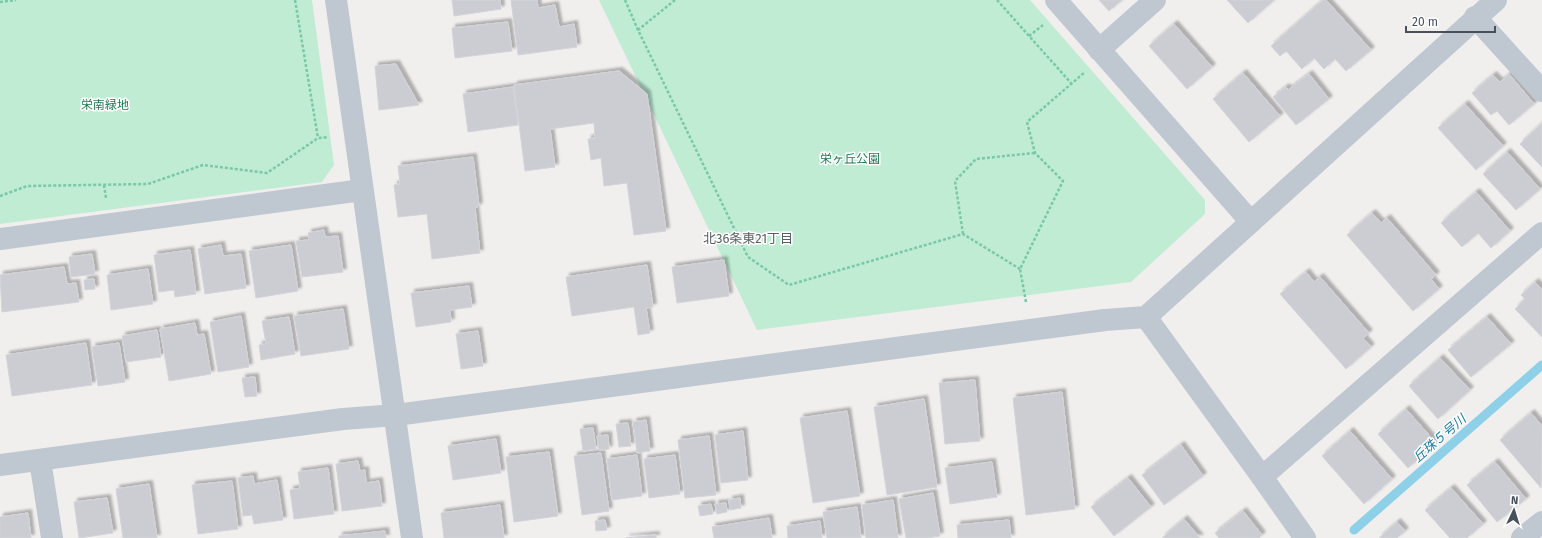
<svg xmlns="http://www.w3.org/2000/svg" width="1542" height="538" viewBox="0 0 1542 538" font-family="'Fira Sans','Noto Sans JP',sans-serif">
<defs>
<filter id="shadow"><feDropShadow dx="3.5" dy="-3.5" stdDeviation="1" flood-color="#0004"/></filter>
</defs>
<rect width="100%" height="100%" fill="#f1eeee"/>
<g fill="#bfecd3">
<path d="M0,0H312L334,165L322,182L0,224Z"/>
<path d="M599,0H1030L1205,200V214L1131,282L757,330Z"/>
</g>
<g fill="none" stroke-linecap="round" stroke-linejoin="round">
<path stroke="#8ed0e7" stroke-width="9" d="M1354,530L1542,365"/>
</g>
<g fill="#cbcdd3" stroke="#d3d4da" filter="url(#shadow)">
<path d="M452,0H500L501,9L454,16Z"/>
<path d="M511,0H537L538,8L555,5L559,27L574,24L577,47L518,55Z"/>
<path d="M1099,0H1122L1109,11Z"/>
<path d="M1227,0H1274L1248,23Z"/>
<path d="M1323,0H1326L1371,50L1346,71L1335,59L1324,69L1314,58L1302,69L1286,51L1280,56L1271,46Z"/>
<path d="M508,22L512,51L455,58L452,28Z"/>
<path d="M1174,24L1212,67L1187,89L1149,46Z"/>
<path d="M396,64L419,105L379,110L375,66Z"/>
<path d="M619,71L647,94L666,231L634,235L627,183L604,186L601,158L591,160L588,139L595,138L594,123L550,129L555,167L525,171L514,85Z"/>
<path d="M1243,73L1280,116L1249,142L1213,99Z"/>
<path d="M1309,74L1329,99L1296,125L1273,97L1286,87L1288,90Z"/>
<path d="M1509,74L1534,104L1509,125L1497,111L1491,115L1472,93L1493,75L1500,82Z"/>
<path d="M513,87L518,125L468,132L463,94Z"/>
<path d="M1465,104L1503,146L1476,170L1438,128Z"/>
<path d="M1542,123V167L1520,144Z"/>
<path d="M1507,152L1540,189L1516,210L1483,174Z"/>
<path d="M473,157L479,206L475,208L480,253L432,259L427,214L398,217L394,185L400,184L398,166Z"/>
<path d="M1476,192L1510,231L1491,248L1478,233L1462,247L1441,223Z"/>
<path d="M1372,213L1381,223L1387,218L1436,275L1431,279L1439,289L1413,311L1347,235Z"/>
<path d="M324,230L325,237L338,236L343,272L302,277L296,241L309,240L308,233Z"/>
<path d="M221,245L223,256L241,254L246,288L205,294L198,249Z"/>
<path d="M291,245L298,291L256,298L249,251Z"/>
<path d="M190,250L196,294L175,297L174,290L159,292L154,255Z"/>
<path d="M92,254L95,274L71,277L69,257Z"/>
<path d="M724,260L729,296L677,303L672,267Z"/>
<path d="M647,265L653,307L646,308L650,333L638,335L634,307L572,316L566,277Z"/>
<path d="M64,267L67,284L76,283L79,302L2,312L0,275Z"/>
<path d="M148,269L153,304L111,310L107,275Z"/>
<path d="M1306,272L1314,282L1320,277L1369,333L1363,338L1371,347L1346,369L1280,294Z"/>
<path d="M94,279L95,289L85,290L84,280Z"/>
<path d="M1535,282L1542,289V337L1515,309L1525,299L1521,295Z"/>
<path d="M469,286L472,307L450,310L451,322L416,327L411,293Z"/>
<path d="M343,309L349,349L301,356L294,316Z"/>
<path d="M241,316L249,367L218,372L210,322Z"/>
<path d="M289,317L295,354L261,360L259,345L266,344L262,321Z"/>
<path d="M1487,317L1511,344L1471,377L1448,350Z"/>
<path d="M195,323L197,335L204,334L211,374L169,381L160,329Z"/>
<path d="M157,330L161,357L126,362L122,336Z"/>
<path d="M478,331L483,366L461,369L456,334Z"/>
<path d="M86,343L92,385L12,396L6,355Z"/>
<path d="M119,343L125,382L98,386L92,347Z"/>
<path d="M1440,358L1470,390L1438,419L1409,386Z"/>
<path d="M255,377L257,396L245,397L242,378Z"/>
<path d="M975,380L980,441L945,444L939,383Z"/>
<path d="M1062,392L1075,509L1026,515L1013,398Z"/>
<path d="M924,399L937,487L887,495L874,407Z"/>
<path d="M1406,409L1436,443L1408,468L1378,434Z"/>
<path d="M847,411L860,496L813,503L800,418Z"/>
<path d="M1531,413L1542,426L1541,488L1500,440Z"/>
<path d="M646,420L650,451L637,453L633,422Z"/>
<path d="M628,423L631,446L619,447L616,424Z"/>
<path d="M593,428L596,449L583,451L580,429Z"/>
<path d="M743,431L748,480L721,483L715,435Z"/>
<path d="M1350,431L1392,479L1364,504L1322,456Z"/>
<path d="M608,435L609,449L599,450L597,436Z"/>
<path d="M709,436L716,495L685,498L678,440Z"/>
<path d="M496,439L501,473L453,480L448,446Z"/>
<path d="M1181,445L1203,476L1164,505L1142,475Z"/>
<path d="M549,452L558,516L514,522L506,457Z"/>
<path d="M601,453L609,511L582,515L574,456Z"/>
<path d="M637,455L642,496L612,500L607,459Z"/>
<path d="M675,455L680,494L649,498L644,459Z"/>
<path d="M358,461L360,471L365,470L366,483L379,481L382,506L342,511L336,464Z"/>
<path d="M992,462L997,497L950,504L945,468Z"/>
<path d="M1495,462L1526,499L1497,522L1467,485Z"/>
<path d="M328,468L334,514L294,519L290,490L300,488L298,472Z"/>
<path d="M253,476L254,484L277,480L283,520L254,524L252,515L243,516L238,478Z"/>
<path d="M1128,478L1151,507L1114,536L1091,507Z"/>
<path d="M232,481L238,529L198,534L192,485Z"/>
<path d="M149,484L157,538H123L116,489Z"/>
<path d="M1451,488L1483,524L1467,538H1450L1425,510Z"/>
<path d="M933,493L940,536L927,538H906L899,499Z"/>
<path d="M107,498L113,533L79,538L74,502Z"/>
<path d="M740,498L741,508L730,510L729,500Z"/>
<path d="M893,500L898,538H866L862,505Z"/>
<path d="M726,503L727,512L717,514L715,504Z"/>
<path d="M711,504L713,514L700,516L698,506Z"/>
<path d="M500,505L504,538H444L441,513Z"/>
<path d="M857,507L861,538H827L823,512Z"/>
<path d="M1243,511L1262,535L1259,538H1219L1215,533Z"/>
<path d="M28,513L31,538H0V517Z"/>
<path d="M769,518L772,538H714L712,527Z"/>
<path d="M1184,519L1200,538H1162Z"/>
<path d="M605,520L607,530L596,531L595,521Z"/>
<path d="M1009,520L1011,538H958L957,525Z"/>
<path d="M820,521L822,538H788L787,526Z"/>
<path d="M1397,522L1405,531L1397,538H1379Z"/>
<path d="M385,531L386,538H339V536Z"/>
<path d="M656,535V538H626Z"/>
</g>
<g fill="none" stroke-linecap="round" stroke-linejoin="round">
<g stroke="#79c9a6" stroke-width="2.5" stroke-dasharray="3 2" stroke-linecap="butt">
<path d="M295,0L318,138"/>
<path d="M625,0L638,30"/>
<path d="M675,0L638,30L748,257L789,285L963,234L1020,269"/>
<path d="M997,0L1071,83"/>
<path d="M0,2L16,0"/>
<path d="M1029,36L1043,25"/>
<path d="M104,185L106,198"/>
<path d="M0,196L27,186L148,184L203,165L267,173L318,138L328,137"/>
<path d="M963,234L955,181L976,159L1035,153"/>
<path d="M1026,302L1020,269L1063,181L1035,153L1027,122L1085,72"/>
</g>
<g stroke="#bfc8d0" stroke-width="22">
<path d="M336,0C360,180 388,358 412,538"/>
<path d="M1056,0L1251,222"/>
<path d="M1475,17L1542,91"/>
<path d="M1099,50L1155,0"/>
<path d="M0,239L362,190"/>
<path d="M1146,317L1262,477L1305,538"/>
<path d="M40,460L52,538"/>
<path d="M0,465L343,419L396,415L1105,320L1146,317L1496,0"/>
<path d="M1262,477L1542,233"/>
<path d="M1522,538L1542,522"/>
</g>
</g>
<g text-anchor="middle" stroke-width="3" stroke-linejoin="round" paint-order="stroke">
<g font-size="12" fill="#1c784f" stroke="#fff">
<text x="105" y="109">栄南緑地</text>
<text x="850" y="163">栄ヶ丘公園</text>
</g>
<g font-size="13" fill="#5b5e63" stroke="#fff">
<text x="748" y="243">北36条東21丁目</text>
</g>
<g font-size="13" font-style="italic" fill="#147ca1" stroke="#fff">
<text transform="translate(1439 438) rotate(-41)" y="5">丘珠５号川</text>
</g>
</g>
<g transform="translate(1514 510) rotate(4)" stroke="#ffffff" stroke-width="3" paint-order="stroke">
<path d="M0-3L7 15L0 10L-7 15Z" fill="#47505b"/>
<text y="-6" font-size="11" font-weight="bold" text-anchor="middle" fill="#47505b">N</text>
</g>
<path d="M1406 26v6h89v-6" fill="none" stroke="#47505b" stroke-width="2"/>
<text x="1412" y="26" font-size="12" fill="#47505b" stroke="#ffffff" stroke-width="3" paint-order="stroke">20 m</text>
</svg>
